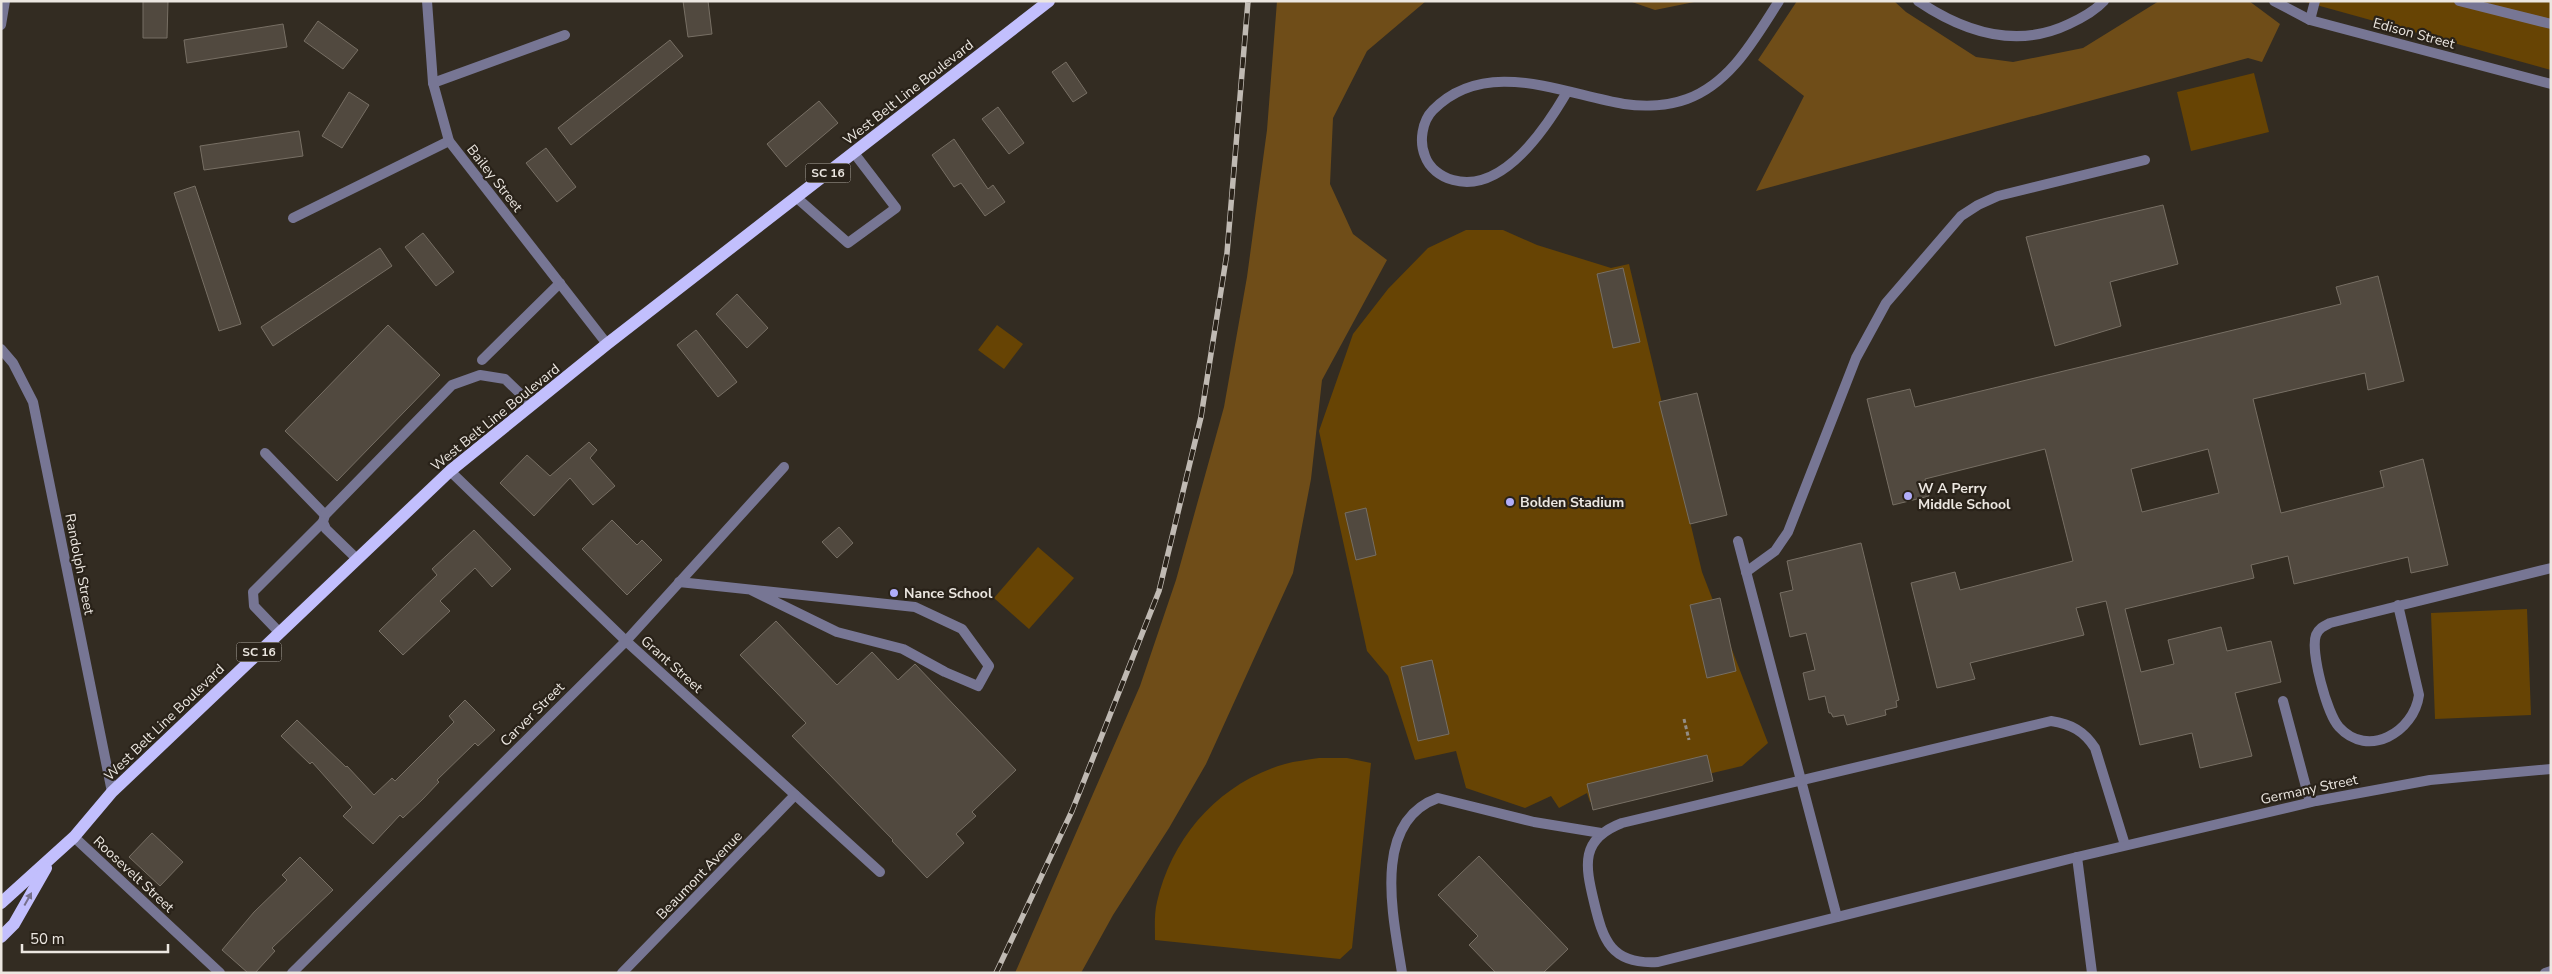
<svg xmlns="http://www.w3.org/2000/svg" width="2552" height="974" viewBox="0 0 2552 974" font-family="'Nunito Sans',sans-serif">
<rect width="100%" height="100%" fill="#332c22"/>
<g fill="#674404">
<path d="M2302,1H2551V70Z"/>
<path d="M2254,73L2269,132L2191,151L2177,92Z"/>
<path d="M1466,230H1503L1537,245L1611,268L1629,264L1702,572L1768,743L1742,766L1590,802L1587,793L1559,808L1551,796L1525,808L1466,788L1456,751L1415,760L1388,676L1367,651L1319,431L1353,334L1388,289L1428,248Z"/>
<path d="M997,325L1023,344L1004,369L978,350Z"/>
<path d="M1038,547L1074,578L1029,629L994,598Z"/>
<path d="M2527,609L2531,715L2435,719L2431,613Z"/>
<path d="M1319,758H1347L1371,763L1352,948L1340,959L1155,940C1155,928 1154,914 1157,902C1172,837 1219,783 1285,764C1295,761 1307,760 1319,758Z"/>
</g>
<g fill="#6f4d18">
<path d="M1277,1H1426L1367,51L1333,118L1330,184L1353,234L1387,260L1322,380L1311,479L1293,573L1206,764L1169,828L1113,915L1081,973H1015L1140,686L1176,580L1224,407L1247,277L1267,130Z"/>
<path d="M1629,1H1699L1655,10Z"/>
<path d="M1797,1H1894L1906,12L1976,57L2013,62L2083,48L2159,1H2249L2280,24L2262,62L2248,58L1756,191L1804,96L1758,60Z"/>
</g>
<g fill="#51493f" stroke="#776f64" fill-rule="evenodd">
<path d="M143,1H168L167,38H143Z"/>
<path d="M683,1H708L712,34L688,37Z"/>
<path d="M318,21L358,50L343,69L304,41Z"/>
<path d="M283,24L287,47L187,63L184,40Z"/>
<path d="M670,40L683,56L571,145L558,128Z"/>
<path d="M1066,62L1087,93L1073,102L1052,72Z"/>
<path d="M349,92L369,105L342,148L322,136Z"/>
<path d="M819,101L838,123L786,167L767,144Z"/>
<path d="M998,107L1024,143L1009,154L982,119Z"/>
<path d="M299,131L303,156L204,170L200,146Z"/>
<path d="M954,139L988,189L993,185L1005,202L985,216L961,183L954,187L932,155Z"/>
<path d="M546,148L576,187L557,202L526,163Z"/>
<path d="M195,186L241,324L219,331L174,193Z"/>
<path d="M2163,205L2178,264L2110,282L2121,326L2055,346L2026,237Z"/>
<path d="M423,233L454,272L436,286L405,247Z"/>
<path d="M380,248L392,266L273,346L261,327Z"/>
<path d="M1623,268L1640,342L1613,348L1597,274Z"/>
<path d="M2378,276L2404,381L2368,390L2365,373L2253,399L2281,513L2384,487L2380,471L2423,459L2448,565L2411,573L2408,557L2294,584L2288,556L2251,565L2254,578L2125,609L2141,672L2174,664L2168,640L2221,627L2227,651L2271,641L2281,682L2235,693L2252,756L2200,768L2192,733L2140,745L2106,601L2076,608L2084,635L1970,663L1975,679L1937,688L1911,583L1955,572L1960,590L2073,561L2045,449L1925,479L1929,496L1893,505L1867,399L1910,389L1915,407L2341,304L2336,287ZM2208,449L2219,493L2142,512L2131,469Z"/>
<path d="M737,294L768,328L747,348L716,314Z"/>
<path d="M388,325L440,375L337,481L285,431Z"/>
<path d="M696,330L737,382L718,397L677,345Z"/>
<path d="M1697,393L1727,515L1690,524L1659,402Z"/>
<path d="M589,442L597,450L590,458L615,486L593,505L570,478L534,516L500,483L527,455L550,476Z"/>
<path d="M1366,508L1376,555L1356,560L1345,513Z"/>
<path d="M612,520L637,545L642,540L662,560L627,595L582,549Z"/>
<path d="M839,527L853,543L837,558L822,542Z"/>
<path d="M474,530L511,569L492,587L475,568L440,601L450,611L403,655L379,631L437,575L432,569Z"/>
<path d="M1861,543L1899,700L1896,701L1897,707L1885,710L1886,715L1847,725L1844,715L1833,717L1831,713H1829L1825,696L1809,700L1803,673L1815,670L1806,633L1790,637L1780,593L1793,590L1787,561Z"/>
<path d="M1720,598L1736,671L1707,678L1690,605Z"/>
<path d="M776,621L837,685L872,652L898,680L915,664L1016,770L972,812L976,816L956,834L964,843L927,878L892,841L893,840L792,736L806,723L740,655Z"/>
<path d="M1432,660L1449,734L1418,741L1401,667Z"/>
<path d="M465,700L495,730L478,746L475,743L437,780L439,782L423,799L403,818L400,815L373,844L343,816L352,807L312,762L310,764L281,736L297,720L346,767L347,766L374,795L392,778L395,781L454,722L449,716Z"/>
<path d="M1707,755L1713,781L1593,810L1587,784Z"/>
<path d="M152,833L183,862L160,886L129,857Z"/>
<path d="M1479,856L1568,949L1543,973H1496L1469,945L1478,936L1438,895Z"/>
<path d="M300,857L333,890L272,948L275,951L255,973H248L222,950L254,912L287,880L282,875Z"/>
</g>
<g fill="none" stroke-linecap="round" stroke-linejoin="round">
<path stroke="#938d85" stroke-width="3" stroke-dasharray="4 2.5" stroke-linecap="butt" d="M1684,719L1689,740"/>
<g stroke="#777694" stroke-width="10">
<path d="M1918,1C1964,32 2017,49 2069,24C2082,18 2095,11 2104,1"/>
<path d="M2459,1L2551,24"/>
<path d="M2310,20L2315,1"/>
<path d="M433,83L565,35"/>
<path d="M797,198L848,243L896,208L854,153"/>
<path d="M293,218L449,141"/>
<path d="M482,360L560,283"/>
<path d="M265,453L325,515"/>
<path d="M1738,541L1837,917"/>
<path d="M357,559L326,529L323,522L325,515L452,385L480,375L505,379L532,405"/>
<path d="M1746,572L1775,551L1788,532L1856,358L1886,303L1961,216L1978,205L1998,196L2145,160"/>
<path d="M679,582L915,607L962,629L989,666L978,686L945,672L903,649L837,632L751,590"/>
<path d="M2398,605L2419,695C2414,732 2368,759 2339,727C2327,714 2310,651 2316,635C2319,628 2324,626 2330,623L2551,568"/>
<path d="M279,632L254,606L253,592L323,522"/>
<path d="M2283,701L2310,802"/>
<path d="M2077,857L1658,962C1611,965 1603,940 1594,902C1585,865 1580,839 1622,823L2051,721C2071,724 2084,731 2095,748L2125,845"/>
<path d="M1402,973C1394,920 1370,822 1438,798L1534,822L1601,833"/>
</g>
<g stroke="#777694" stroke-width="10">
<path d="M427,1L433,83L449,141L607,344"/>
<path d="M2274,1L2310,20L2551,84"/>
<path d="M1,25L5,1"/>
<path d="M1567,92C1546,128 1503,194 1453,180C1441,177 1429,168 1425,156C1419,142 1422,121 1433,110C1486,56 1563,94 1624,104C1644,107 1668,106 1687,99C1731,83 1755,38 1779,1"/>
<path d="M1,349L13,363L33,402L112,792"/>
<path d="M450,471L626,641L880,872"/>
<path d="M74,837L220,973"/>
<path d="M292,973L626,641L784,467"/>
<path d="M622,973L795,795"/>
<path d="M2545,973L2551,971"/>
</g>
<path stroke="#777694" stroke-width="10" d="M2092,973L2077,857L2316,801L2430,780L2551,769"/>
<g stroke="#c2bffd" stroke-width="12">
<path d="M1,903L74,837L112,792L450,471L607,344L1049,1"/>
<path d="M1,937L14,924L46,868"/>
</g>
<defs>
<path id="rail" d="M996,973L1072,811L1159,591L1201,417L1227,253L1248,1"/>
</defs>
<use href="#rail" stroke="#c0bab3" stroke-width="5.5"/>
<use href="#rail" stroke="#292219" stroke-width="4" stroke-dasharray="11" stroke-linecap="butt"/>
</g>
<defs><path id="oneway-solid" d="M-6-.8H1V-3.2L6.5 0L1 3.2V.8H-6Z" transform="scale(1.25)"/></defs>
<use fill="#76708b" href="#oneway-solid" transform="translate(28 899) rotate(-61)"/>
<g fill="#b1adfa" stroke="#292219" stroke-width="2">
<circle cx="1908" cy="496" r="5"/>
<circle cx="1510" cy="502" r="5"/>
<circle cx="894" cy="593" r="5"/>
</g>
<g text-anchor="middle" stroke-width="4.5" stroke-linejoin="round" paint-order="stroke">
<g fill="#292219" stroke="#b2aca5" stroke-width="1">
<rect x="805.5" y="163.5" width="45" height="19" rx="4"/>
<rect x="236.5" y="642.5" width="45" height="19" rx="4"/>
</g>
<g font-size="12" font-weight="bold" fill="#ece7e1">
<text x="828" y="177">SC 16</text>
<text x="259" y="656">SC 16</text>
</g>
<g font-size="14" fill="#ece7e1" stroke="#292219">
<text transform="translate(2414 33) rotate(15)" y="5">Edison Street</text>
<text transform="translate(908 92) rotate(-38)" y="5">West Belt Line Boulevard</text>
<text transform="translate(495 178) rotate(52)" y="5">Bailey Street</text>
<text transform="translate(495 417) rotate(-39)" y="5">West Belt Line Boulevard</text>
<text transform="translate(80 564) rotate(79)" y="5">Randolph Street</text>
<text transform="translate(672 664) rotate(42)" y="5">Grant Street</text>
<text transform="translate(532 714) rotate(-45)" y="5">Carver Street</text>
<text transform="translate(164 722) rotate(-44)" y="5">West Belt Line Boulevard</text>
<text transform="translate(2309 789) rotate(-12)" y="5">Germany Street</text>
<text transform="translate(134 874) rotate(43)" y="5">Roosevelt Street</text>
<text transform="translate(699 875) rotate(-46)" y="5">Beaumont Avenue</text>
</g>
<g font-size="14" font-weight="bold" fill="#ece7e1" stroke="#292219" text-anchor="start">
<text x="1918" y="493">W A Perry<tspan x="1918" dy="16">Middle School</tspan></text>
<text x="1520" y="507">Bolden Stadium</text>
<text x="904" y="598">Nance School</text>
</g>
</g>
<rect width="2552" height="974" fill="none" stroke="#ece7e1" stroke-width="5"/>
<path d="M22 944v8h146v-8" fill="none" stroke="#ece7e1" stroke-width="2.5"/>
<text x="30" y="944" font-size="15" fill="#ece7e1" stroke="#292219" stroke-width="4" paint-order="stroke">50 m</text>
</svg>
